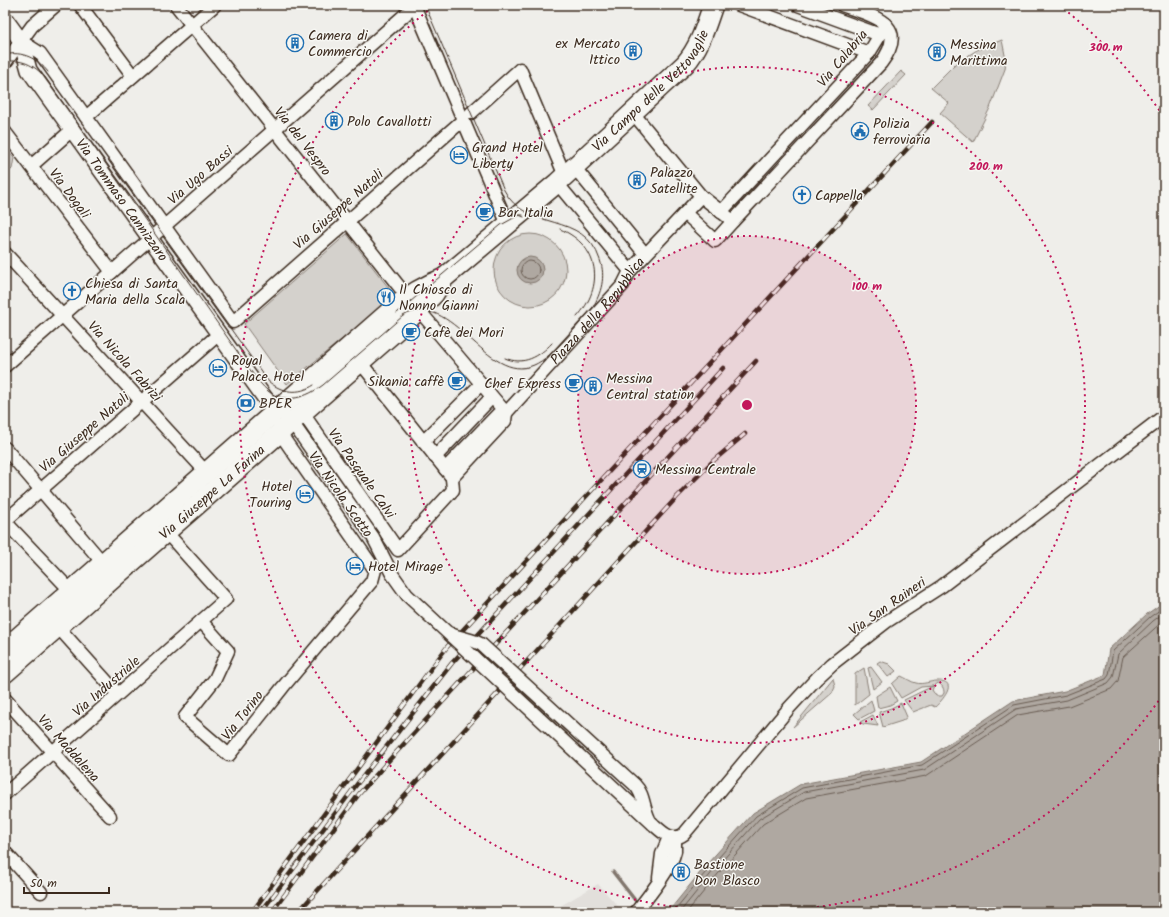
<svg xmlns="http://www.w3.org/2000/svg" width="1169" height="917" viewBox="0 0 1169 917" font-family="Kalam,sans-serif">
<rect width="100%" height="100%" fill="#efeeea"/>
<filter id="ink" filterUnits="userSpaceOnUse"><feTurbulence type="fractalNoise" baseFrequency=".025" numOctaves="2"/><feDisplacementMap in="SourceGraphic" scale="8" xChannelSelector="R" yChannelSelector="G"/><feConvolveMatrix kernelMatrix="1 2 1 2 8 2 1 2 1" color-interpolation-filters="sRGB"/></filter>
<g filter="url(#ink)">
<path fill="#e2dfdb" d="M598,884L623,912H550Z"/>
<g fill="#d4d1cc" stroke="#887e75" fill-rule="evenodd">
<path d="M1002,40L1006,60L1005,69L990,108L973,142L940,113L949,103L931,88L955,64L977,50Z"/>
<path d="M901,71L906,75L873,110L868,106Z"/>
<path d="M5,147L14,158L12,169L5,176Z"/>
<path d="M347,234L395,296L287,384L244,324Z"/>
<circle cx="530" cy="270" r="36"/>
<path d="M880,661L889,664L896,671L888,677L877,663Z"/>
<path d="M871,667L882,682L873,689L868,668Z"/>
<path d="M864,668L869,694L855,705V674Z"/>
<path d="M901,676C906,678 911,682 916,683C923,685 930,681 937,681C960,680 942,701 935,707L931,705L913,712L904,700L933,686L921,687L901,698L892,684ZM938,683C942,685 944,688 944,693L942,696H936L932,690L934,686Z"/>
<path d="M833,678L835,686L832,693L793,727Z"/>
<path d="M890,687L897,701L890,705L878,708L876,696Z"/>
<path d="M871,700L874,711L859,719L854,714Z"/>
<path d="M901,703L907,717L902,721L883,727L879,712L891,708Z"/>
<path d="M873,715L878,726L863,724L860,722Z"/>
</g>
<g fill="#afa8a1" stroke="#81766d">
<circle cx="530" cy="270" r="13"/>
<path d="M1164,602V912H668L707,864L753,813L801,784L921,762L1013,701L1065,691L1105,675L1109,649L1147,614Z"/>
</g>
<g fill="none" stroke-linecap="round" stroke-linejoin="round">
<g stroke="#695c52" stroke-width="1">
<circle cx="530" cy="270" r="9"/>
<path d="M673,912L710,867L756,816L802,788L922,765L1014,705L1066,695L1106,679L1109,675L1113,651L1150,617L1164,607"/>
<path d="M680,912L714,870L759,819L804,792L924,770L1016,709L1067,700L1108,683L1113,677L1118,654L1153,621L1164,613"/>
<path d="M687,912L718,874L763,824L806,798L926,776L1018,715L1069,706L1111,689L1118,681L1123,657L1164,620"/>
</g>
<path stroke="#81766d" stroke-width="3.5" d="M613,872L638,904"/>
<defs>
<g id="minor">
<path d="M80,5L133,76"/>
<path d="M176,5L401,289L506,413"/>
<path d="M414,5L508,225"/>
<path d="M739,5L869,53"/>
<path d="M798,5L880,35"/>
<path d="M21,41L40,53L233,322L463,120"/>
<path d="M5,63L32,26L56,5"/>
<path d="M471,113L520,69L565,176"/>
<path d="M633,113L701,196L733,221L881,63C911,23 872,16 842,5"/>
<path d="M86,117L215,5"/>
<path d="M5,132L112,272"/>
<path d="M31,166L73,129"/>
<path d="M575,168L645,254"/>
<path d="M557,183L630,271"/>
<path d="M721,212L869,53L880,35L885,24"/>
<path d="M685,213L715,241L733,221"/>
<path d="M5,253L206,472"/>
<path d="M360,362L450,475"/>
<path d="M5,366L416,5"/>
<path d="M302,412L398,550L453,490L452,478"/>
<path d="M286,418L291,421L296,428L361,520"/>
<path d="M423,442L481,384"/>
<path d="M5,448L103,563"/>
<path d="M435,457L492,397"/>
<path id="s1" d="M445,469L498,414L506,413L623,285L630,271L701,196"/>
<path d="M452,478L505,421L506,413"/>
<path d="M71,591L13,530L5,521L219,334"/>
<path d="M201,621L228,651L215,679L185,717L229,755L283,687L372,581L375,570L284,439L279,427"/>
<path d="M58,627L118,694"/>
<path d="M5,699L110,816"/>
<path d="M5,794L226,599L166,532"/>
<path d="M653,824C662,832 672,843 684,834L790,707L817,678L832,664L886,622L942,586L1164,416"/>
<path d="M5,852L41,892"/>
<path d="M659,878L662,854L669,837"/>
<path d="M636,912C648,897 671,869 675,851C675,847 675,842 675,838"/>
</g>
<g id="tertiary">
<path id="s2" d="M5,19L21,41L29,70L275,412"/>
</g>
<g id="primary">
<path d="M5,649L396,306C411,293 426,285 444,278"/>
<path id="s3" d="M5,673L407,321L434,294L444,278L557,183L685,64C700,47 706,25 713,5"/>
</g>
</defs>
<use href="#minor" stroke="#3b2a1e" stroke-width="15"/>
<use href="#tertiary" stroke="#3b2a1e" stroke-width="18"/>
<use href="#primary" stroke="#3b2a1e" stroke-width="22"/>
<use href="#minor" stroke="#f6f6f2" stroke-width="12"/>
<use href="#tertiary" stroke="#f6f6f2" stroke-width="15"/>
<use href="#primary" stroke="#f6f6f2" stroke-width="19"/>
<g stroke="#3b2a1e" stroke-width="1">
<path d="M5,55C22,50 38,59 48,72"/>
<path d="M5,62C21,58 34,65 45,77L253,374C258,380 262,386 268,391C286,405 307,397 323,385L403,316C452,287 486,386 534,365C553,357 579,324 593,307C601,293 606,277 600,260C584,210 526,233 504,190L425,5"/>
<path d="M109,159L268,381C282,393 299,395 314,385"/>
<path d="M501,196C506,207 513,213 524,217"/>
<path d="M560,229C600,246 605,286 577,317"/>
<path d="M397,313L501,225L519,215H523"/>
<path d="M505,358C523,366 539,357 552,343"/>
</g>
<defs>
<g id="rail">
<path d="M252,912L432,667L447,647L932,122"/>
<path d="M261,912L354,788L452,663L723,368"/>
<path d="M272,912L359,794L391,758L756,361"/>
<path d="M298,912L677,497L713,461L745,434"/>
</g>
</defs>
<use href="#rail" stroke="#3b2a1e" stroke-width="4.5"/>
<use href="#rail" stroke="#f6f6f2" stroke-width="3" stroke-dasharray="9" stroke-linecap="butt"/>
<defs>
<g id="minor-bridge">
<path d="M361,520L373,537L392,574L407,595L653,824"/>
<path d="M449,633C460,639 472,638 482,645L635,785C644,794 643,807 649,819"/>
</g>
</defs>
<use href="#minor-bridge" stroke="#3b2a1e" stroke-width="15" stroke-linecap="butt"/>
<use href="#minor-bridge" stroke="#f6f6f2" stroke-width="12"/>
</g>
</g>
<circle cx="747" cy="405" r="169" fill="#c2185b" fill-opacity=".12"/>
<g fill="none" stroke="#c2185b" stroke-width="2" stroke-dasharray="2 4">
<circle cx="747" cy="405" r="169"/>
<circle cx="747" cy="405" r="338"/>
<path d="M1162 696A507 507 0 0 1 751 912M743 912A507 507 0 0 1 435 5M1059 5A507 507 0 0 1 1162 114"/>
</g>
<defs>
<symbol id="building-ring" viewBox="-11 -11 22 22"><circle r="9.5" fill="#f6f6f2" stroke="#1f6fb2" stroke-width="1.5"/><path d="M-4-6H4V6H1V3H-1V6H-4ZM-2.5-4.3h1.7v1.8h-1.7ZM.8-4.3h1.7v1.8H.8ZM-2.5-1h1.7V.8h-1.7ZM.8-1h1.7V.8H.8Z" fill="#1f6fb2"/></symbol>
<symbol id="civic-ring" viewBox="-11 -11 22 22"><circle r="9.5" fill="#f6f6f2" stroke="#1f6fb2" stroke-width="1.5"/><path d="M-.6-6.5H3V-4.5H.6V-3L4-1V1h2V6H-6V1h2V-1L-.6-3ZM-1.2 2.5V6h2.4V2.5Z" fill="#1f6fb2"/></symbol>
<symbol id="hotel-ring" viewBox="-11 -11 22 22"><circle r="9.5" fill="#f6f6f2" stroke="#1f6fb2" stroke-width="1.5"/><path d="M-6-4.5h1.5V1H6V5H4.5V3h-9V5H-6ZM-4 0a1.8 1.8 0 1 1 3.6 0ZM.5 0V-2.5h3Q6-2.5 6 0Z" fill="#1f6fb2"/></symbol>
<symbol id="church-ring" viewBox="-11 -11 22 22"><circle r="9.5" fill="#f6f6f2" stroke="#1f6fb2" stroke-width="1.5"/><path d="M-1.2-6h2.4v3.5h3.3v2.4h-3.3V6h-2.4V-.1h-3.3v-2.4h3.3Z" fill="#1f6fb2"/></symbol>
<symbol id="cafe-ring" viewBox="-11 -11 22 22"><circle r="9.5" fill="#f6f6f2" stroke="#1f6fb2" stroke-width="1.5"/><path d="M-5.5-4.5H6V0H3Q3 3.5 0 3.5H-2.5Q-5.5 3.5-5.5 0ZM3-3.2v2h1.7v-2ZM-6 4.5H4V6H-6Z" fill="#1f6fb2"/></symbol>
<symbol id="restaurant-ring" viewBox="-11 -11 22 22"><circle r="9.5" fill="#f6f6f2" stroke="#1f6fb2" stroke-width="1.5"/><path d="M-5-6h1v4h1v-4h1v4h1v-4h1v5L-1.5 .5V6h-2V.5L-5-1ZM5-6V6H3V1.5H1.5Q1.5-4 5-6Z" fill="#1f6fb2"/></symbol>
<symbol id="bank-ring" viewBox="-11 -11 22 22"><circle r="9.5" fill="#f6f6f2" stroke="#1f6fb2" stroke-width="1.5"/><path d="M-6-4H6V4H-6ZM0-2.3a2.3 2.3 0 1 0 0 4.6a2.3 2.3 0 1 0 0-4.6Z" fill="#1f6fb2"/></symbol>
<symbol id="station-ring" viewBox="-11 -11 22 22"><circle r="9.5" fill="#f6f6f2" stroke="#1f6fb2" stroke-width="1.5"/><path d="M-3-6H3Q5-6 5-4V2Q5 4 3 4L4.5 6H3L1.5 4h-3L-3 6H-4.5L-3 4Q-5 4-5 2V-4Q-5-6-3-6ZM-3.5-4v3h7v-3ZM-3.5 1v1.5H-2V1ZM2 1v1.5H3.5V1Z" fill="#1f6fb2"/></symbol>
</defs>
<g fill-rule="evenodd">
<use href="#building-ring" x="285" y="33" width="20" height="20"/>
<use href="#building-ring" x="623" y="41" width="20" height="20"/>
<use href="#building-ring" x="927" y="42" width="20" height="20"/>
<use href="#building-ring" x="324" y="111" width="20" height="20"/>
<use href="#civic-ring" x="850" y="121" width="20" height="20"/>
<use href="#hotel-ring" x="449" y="145" width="20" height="20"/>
<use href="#building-ring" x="627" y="170" width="20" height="20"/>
<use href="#church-ring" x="792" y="185" width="20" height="20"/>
<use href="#cafe-ring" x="475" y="202" width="20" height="20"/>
<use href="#church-ring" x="62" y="281" width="20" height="20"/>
<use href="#restaurant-ring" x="376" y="287" width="20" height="20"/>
<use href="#cafe-ring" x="401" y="322" width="20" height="20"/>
<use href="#hotel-ring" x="208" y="358" width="20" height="20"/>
<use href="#cafe-ring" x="447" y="371" width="20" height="20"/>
<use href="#cafe-ring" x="564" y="373" width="20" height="20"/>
<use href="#building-ring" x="583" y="376" width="20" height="20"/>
<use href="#bank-ring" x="236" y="393" width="20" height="20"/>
<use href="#station-ring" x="632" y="459" width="20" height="20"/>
<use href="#hotel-ring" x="295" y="484" width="20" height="20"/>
<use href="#hotel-ring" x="345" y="556" width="20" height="20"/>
<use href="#building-ring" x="671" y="862" width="20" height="20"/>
</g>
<g text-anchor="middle" stroke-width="3" stroke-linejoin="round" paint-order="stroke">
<g font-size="14" fill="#3b2a1e" stroke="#f6f6f2" text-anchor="start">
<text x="308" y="40">Camera di<tspan x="308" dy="16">Commercio</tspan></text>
<text x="620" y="48" text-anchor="end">ex Mercato<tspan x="620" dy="16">Ittico</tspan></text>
<text x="950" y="49">Messina<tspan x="950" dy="16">Marittima</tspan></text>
<text x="347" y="126">Polo Cavallotti</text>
<text x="873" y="128">Polizia<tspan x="873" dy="16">ferroviaria</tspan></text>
<text x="472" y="152">Grand Hotel<tspan x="472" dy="16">Liberty</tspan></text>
<text x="650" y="177">Palazzo<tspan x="650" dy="16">Satellite</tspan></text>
<text x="815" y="200">Cappella</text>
<text x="498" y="217">Bar Italia</text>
<text x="85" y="288">Chiesa di Santa<tspan x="85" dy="16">Maria della Scala</tspan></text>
<text x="399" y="294">Il Chiosco di<tspan x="399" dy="16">Nonno Gianni</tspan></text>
<text x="424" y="337">Cafè dei Mori</text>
<text x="231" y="365">Royal<tspan x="231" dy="16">Palace Hotel</tspan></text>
<text x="606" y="383">Messina<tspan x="606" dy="16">Central station</tspan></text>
<text x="444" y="386" text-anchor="end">Sikania caffè</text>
<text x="561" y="388" text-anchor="end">Chef Express</text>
<text x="259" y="408">BPER</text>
<text x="655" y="474">Messina Centrale</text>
<text x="292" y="491" text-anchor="end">Hotel<tspan x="292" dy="16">Touring</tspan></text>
<text x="368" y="571">Hotel Mirage</text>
<text x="694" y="869">Bastione<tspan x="694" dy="16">Don Blasco</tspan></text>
</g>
<g font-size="14" fill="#3b2a1e" stroke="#f6f6f2">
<text transform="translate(842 58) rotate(-50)" y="5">Via Calabria</text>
<text dy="5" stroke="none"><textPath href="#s3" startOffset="871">Via Campo delle Vettovaglie</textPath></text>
<text transform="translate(303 141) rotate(52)" y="5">Via del Vespro</text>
<text transform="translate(200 175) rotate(-41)" y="5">Via Ugo Bassi</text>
<text transform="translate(70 193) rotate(53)" y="5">Via Dogali</text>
<text dy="5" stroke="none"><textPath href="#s2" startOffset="217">Via Tommaso Cannizzaro</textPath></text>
<text transform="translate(338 209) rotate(-41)" y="5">Via Giuseppe Natoli</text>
<text dy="5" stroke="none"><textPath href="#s1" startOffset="222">Piazza della Repubblica</textPath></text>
<text transform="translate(125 361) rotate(48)" y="5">Via Nicola Fabrizi</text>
<text transform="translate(84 432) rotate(-41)" y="5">Via Giuseppe Natoli</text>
<text transform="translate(362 473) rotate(55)" y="5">Via Pasquale Calvi</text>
<text dy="5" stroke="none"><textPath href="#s3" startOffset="275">Via Giuseppe La Farina</textPath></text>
<text transform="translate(341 494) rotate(55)" y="5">Via Nicola Scotto</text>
<text transform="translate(887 606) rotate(-35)" y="5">Via San Raineri</text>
<text transform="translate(106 686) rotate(-41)" y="5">Via Industriale</text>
<text transform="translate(242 715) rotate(-52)" y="5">Via Torino</text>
<text transform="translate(69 748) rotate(48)" y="5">Via Maddalena</text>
</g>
</g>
<circle cx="747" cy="405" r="6" fill="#c2185b" stroke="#f6f6f2" stroke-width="2"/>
<g font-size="12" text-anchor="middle" font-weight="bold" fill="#c2185b" stroke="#f6f6f2" stroke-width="3" stroke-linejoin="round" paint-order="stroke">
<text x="1106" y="51">300 m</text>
<text x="986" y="170">200 m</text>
<text x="867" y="290">100 m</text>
</g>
<rect width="1169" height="917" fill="none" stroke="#f6f6f2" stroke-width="20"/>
<rect x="10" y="10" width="1149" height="897" fill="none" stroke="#3b2a1e" stroke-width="1.5" filter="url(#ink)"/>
<path d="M24 887v6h85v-6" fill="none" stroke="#3b2a1e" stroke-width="2"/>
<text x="30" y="887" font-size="12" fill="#3b2a1e" stroke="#f6f6f2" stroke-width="3" paint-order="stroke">50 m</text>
</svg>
